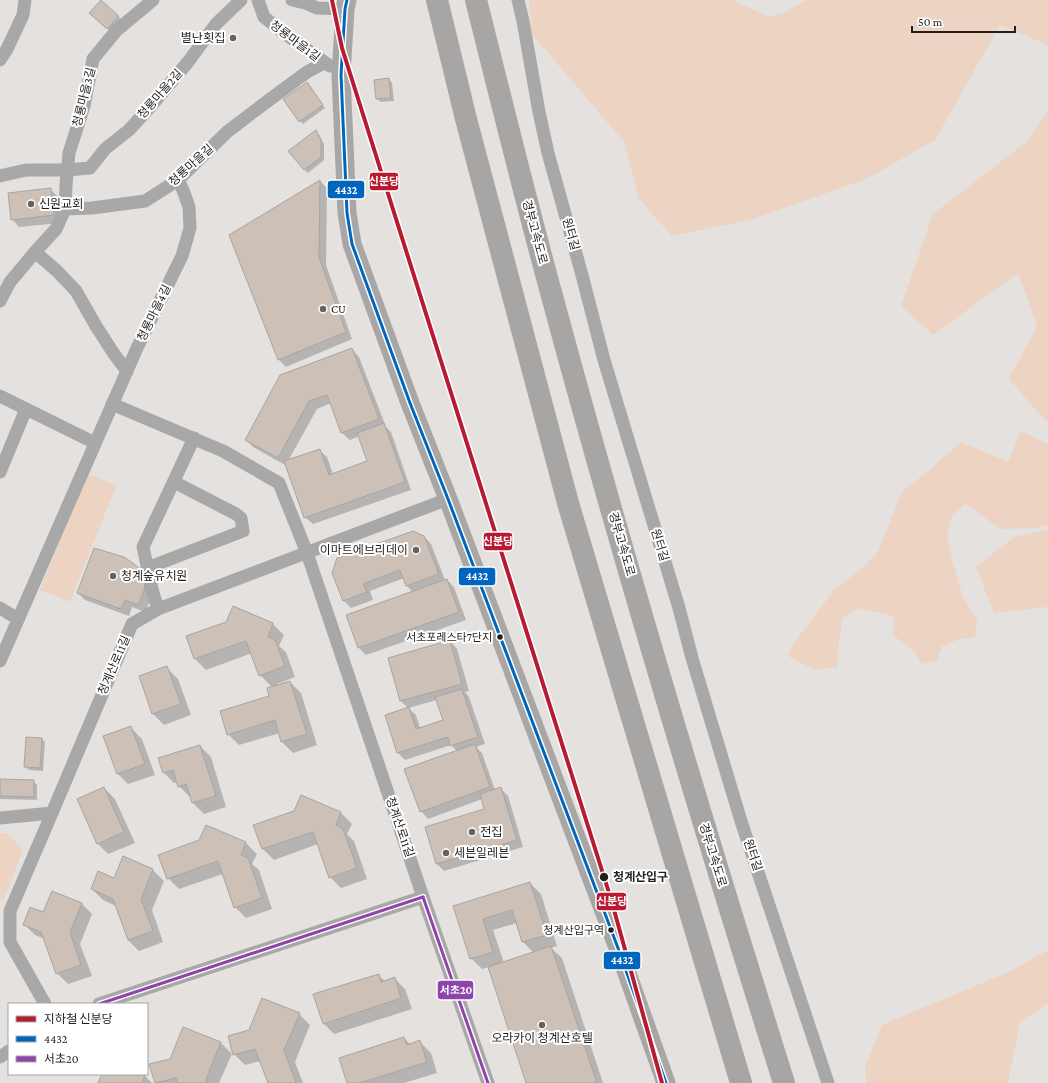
<svg xmlns="http://www.w3.org/2000/svg" width="1048" height="1083" viewBox="0 0 1048 1083" font-family="'Crimson Pro','Noto Sans KR',serif">
<rect width="100%" height="100%" fill="#e4e1df"/>
<g fill="#edd4c2">
<path d="M529,0H733L769,17L784,13L806,0H1048V45L1000,25L935,140L866,179L750,220L672,236L639,199L624,142L532,34Z"/>
<path d="M1048,111V422L1045,420L1009,379L1037,326L1018,273L933,335L901,306L933,214L1026,142Z"/>
<path d="M1021,431L1048,444V525L1037,528L1001,529L965,504L952,515L947,533L952,560L963,597L977,619L975,637L959,639L942,646L937,661L922,664L914,651L894,636L893,616L857,608L843,618L839,640L837,668L813,669L788,656L791,647L834,590L864,567L878,552L902,492L927,472L961,442L1008,462Z"/>
<path d="M87,473L116,486L70,602L40,590Z"/>
<path d="M1048,530V607L994,613L976,567L1014,537Z"/>
<path d="M7,833L23,850L4,899H0V834Z"/>
<path d="M1048,950V1003L1020,1022L1008,1083H866L865,1067L882,1025L1011,971Z"/>
</g>
<g fill="#0003" fill-rule="evenodd">
<path d="M101,1L122,20L111,32L91,13Z"/>
<path d="M389,79L392,83L394,101L381,102L377,99L375,81Z"/>
<path d="M307,83L325,108L303,124L300,121Z"/>
<path d="M316,131L319,135L324,144V160L308,173L289,152Z"/>
<path d="M320,181L327,188L326,265L352,339L286,367L278,359L230,235Z"/>
<path d="M50,189L58,197L60,223L19,227L12,219Z"/>
<path d="M352,349L359,357L386,427L391,432L411,490L313,524L305,517L285,465L253,447L246,440ZM331,403L342,433L350,440L359,436L368,462L333,474L327,457L319,450L288,461L317,409Z"/>
<path d="M424,536L431,544L445,580H447L454,587L466,620L366,655L359,648L347,615L413,592L407,586L404,578L370,591L373,600L351,608L344,601L333,573Z"/>
<path d="M140,571L148,579L151,599L145,612L132,607L129,616L85,600L78,593Z"/>
<path d="M234,607L273,624L284,635L279,646L286,652L295,677L277,684V686L290,682L301,693L317,745L293,753L282,742L280,733L239,745L228,734L271,696L272,687L260,675L252,653L206,670L195,659L187,637L227,623Z"/>
<path d="M450,641L457,649L469,691L465,692L469,697L485,744L476,747L482,753L495,790L500,788L508,796L523,847L444,871L437,864L426,828L486,810L482,799L428,819L421,811L457,751L451,745L405,760L398,753L386,715L408,708L401,701L389,658ZM437,700L444,721L420,728L416,715L408,708Z"/>
<path d="M167,668L178,679L191,715L164,725L153,714L140,677Z"/>
<path d="M131,728L142,739L155,775L128,784L117,773Z"/>
<path d="M42,739L45,742L43,771L29,770L25,767Z"/>
<path d="M200,746L211,757L226,807L204,814L193,803L190,797L179,786L178,782L174,783L163,772Z"/>
<path d="M0,780L33,781L37,785V800L0,799Z"/>
<path d="M104,788L115,799L135,843L108,854L97,843Z"/>
<path d="M302,796L341,813L352,824L347,834L354,841L367,879L341,888L330,877L318,844L274,860L263,849L255,826L295,812Z"/>
<path d="M207,826L246,843L257,854L252,864L259,870L272,909L246,918L235,907L223,874L179,889L168,878L200,841Z"/>
<path d="M124,858L153,870L164,881L152,910L163,942L139,951L128,940L116,906L103,900L92,889L115,879Z"/>
<path d="M530,883L541,894L557,946L551,948L562,958L603,1083H527L489,967L482,969L471,958L454,906ZM517,923L523,942L534,953L504,963L493,930Z"/>
<path d="M81,903L92,914L80,944L92,976L68,984L57,973L45,939L35,935L24,924L44,913Z"/>
<path d="M378,975L385,981L394,978L405,989L412,1009L334,1034L323,1023Z"/>
<path d="M299,1014L310,1025L295,1062L303,1083H269L260,1061L245,1065L234,1054L250,1031Z"/>
<path d="M404,1038L411,1045L420,1042L431,1053L437,1073L404,1083H348Z"/>
<path d="M221,1043L232,1054L219,1083H156L151,1065L171,1060Z"/>
<path d="M103,1074H140L145,1076L152,1083H99Z"/>
</g>
<g fill="#cdc1b7" stroke="#a7a4a3">
<path d="M101,0L119,16L107,29L89,13Z"/>
<path d="M389,78L391,98L376,99L374,80Z"/>
<path d="M307,82L323,105L299,122L283,99Z"/>
<path d="M316,130L321,140V157L304,170L288,151Z"/>
<path d="M320,180L319,257L346,332L278,360L229,235Z"/>
<path d="M51,188L54,215L11,220L8,193Z"/>
<path d="M352,348L379,419L341,433L327,395L309,401L278,458L245,440L280,375Z"/>
<path d="M384,423L405,482L304,518L284,461L320,449L329,475L367,461L357,433Z"/>
<path d="M413,531L424,536L439,574L406,586L400,570L363,584L367,592L343,601L332,573L337,558Z"/>
<path d="M94,548L124,557L133,563L141,570L145,582L144,591L138,605L125,600L121,609L77,593Z"/>
<path d="M447,579L459,612L358,648L346,615Z"/>
<path d="M233,606L273,623L268,637L275,640L285,666L259,676L246,641L194,659L186,636L226,622Z"/>
<path d="M450,640L462,684L400,701L388,658Z"/>
<path d="M167,666L181,704L152,714L139,676Z"/>
<path d="M290,681L307,734L281,742L275,720L227,735L220,711L269,696L267,688Z"/>
<path d="M462,689L478,737L450,746L448,737L397,753L385,715L409,707L416,729L443,720L435,697Z"/>
<path d="M131,726L145,764L117,774L103,736Z"/>
<path d="M26,737L42,738L40,768L24,767Z"/>
<path d="M475,744L490,787L420,812L404,769Z"/>
<path d="M200,745L216,796L192,803L186,784L178,787L173,770L163,773L158,758Z"/>
<path d="M0,779L34,780V797L0,796Z"/>
<path d="M104,787L124,832L97,844L77,799Z"/>
<path d="M501,787L517,840L436,864L425,827L484,809L480,794Z"/>
<path d="M301,795L341,812L336,825L343,829L357,868L329,878L313,832L262,849L253,825L294,811Z"/>
<path d="M206,825L246,842L241,855L248,858L262,898L234,908L218,861L167,879L158,855L199,840Z"/>
<path d="M123,856L153,869L141,899L153,931L128,940L113,899L91,889L98,871L114,878Z"/>
<path d="M530,882L547,935L522,942L512,910L483,919L493,952L470,959L453,906Z"/>
<path d="M52,891L82,903L70,932L81,965L56,974L41,932L23,925L30,907L43,912Z"/>
<path d="M551,946L597,1083H526L488,967Z"/>
<path d="M379,974L381,982L395,977L401,998L323,1024L313,994Z"/>
<path d="M262,998L300,1013L284,1050L296,1083H268L255,1049L233,1055L228,1036L249,1030Z"/>
<path d="M183,1027L221,1042L206,1079L207,1083H178L176,1078L155,1083L149,1064L170,1059Z"/>
<path d="M404,1037L407,1045L420,1040L427,1062L360,1083H347L339,1058Z"/>
<path d="M102,1074H143L145,1075L142,1083H98Z"/>
</g>
<g fill="none" stroke-linecap="round" stroke-linejoin="round">
<g stroke="#a9a8a8" stroke-width="13">
<path d="M258,0L264,17L284,33L330,66"/>
<path d="M292,0L305,3L317,8L345,9"/>
<path d="M518,0L523,21L539,112L548,153L582,275L604,360L679,608L692,658L741,821L828,1083"/>
<path d="M0,60L7,49L23,15L25,0"/>
<path d="M0,176L26,170H67L90,168L105,149L129,130L151,106L188,62L216,24L241,0"/>
<path d="M65,209L92,208L145,201L178,180L227,132L265,103L307,72L324,63"/>
<path d="M35,252L57,271L76,291L96,326L114,354L127,371"/>
<path d="M0,301L10,282L35,252L56,229L65,209L66,185L69,153L84,106L93,59L116,31L153,0"/>
<path d="M0,396L95,443"/>
<path d="M112,404L223,451L279,483L307,553L423,897L488,1083"/>
<path d="M0,472L26,409"/>
<path d="M147,568L243,531L241,518L236,514L174,482"/>
<path d="M0,608L18,619"/>
<path d="M158,609L152,589L143,547L194,438"/>
<path d="M0,661L45,558L137,348L182,256L190,228L189,207L183,190L178,180"/>
<path d="M0,818L52,813L132,624L158,609L448,499"/>
<path d="M45,1004L10,942V911L52,813"/>
<path d="M99,1004L423,897"/>
<path d="M0,1057L9,1051"/>
</g>
<path stroke="#a8a7a6" stroke-width="19" d="M347,0L345,9L341,75L347,213L352,244L410,403L448,499L618,948L666,1083"/>
<g stroke="#a8a6a4" stroke-width="22">
<path d="M437,0L466,119L568,503L741,1083"/>
<path d="M476,0C501,99 525,198 552,296C623,560 702,822 784,1083"/>
</g>
<defs>
<path id="bus-1" d="M347,0L345,9L341,75L347,213L352,244L410,403L448,499L618,948L666,1083"/>
<g id="bus-2">
<path d="M423,897L488,1083"/>
<path d="M99,1004L423,897"/>
</g>
</defs>
<use href="#bus-1" stroke="#fff" stroke-width="6"/>
<use href="#bus-2" stroke="#fff" stroke-width="6"/>
<use href="#bus-1" stroke="#0065bd" stroke-width="3"/>
<use href="#bus-2" stroke="#8e44ad" stroke-width="3"/>
<defs>
<path id="metro-1" d="M332,0L342,48L611,899L662,1083"/>
</defs>
<use href="#metro-1" stroke="#fff" stroke-width="7"/>
<use href="#metro-1" stroke="#b81b30" stroke-width="4"/>
</g>
<g fill="#656362" stroke="#fff" stroke-width="1.5">
<circle cx="233" cy="38" r="4"/>
<circle cx="31" cy="204" r="4"/>
<circle cx="323" cy="309" r="4"/>
<circle cx="416" cy="550" r="4"/>
<circle cx="113" cy="576" r="4"/>
<circle cx="472" cy="832" r="4"/>
<circle cx="446" cy="853" r="4"/>
<circle cx="542" cy="1025" r="4"/>
</g>
<g fill="#201f1e" stroke="#fff" stroke-width="1.5">
<circle cx="500" cy="637" r="3.5"/>
<circle cx="604" cy="877" r="5"/>
<circle cx="611" cy="930" r="3.5"/>
</g>
<g text-anchor="middle" stroke-width="4" stroke-linejoin="round" paint-order="stroke">
<g font-size="11" fill="#201f1e" stroke="#fff" text-anchor="end">
<text x="492" y="641">서초포레스타7단지</text>
<text x="604" y="934">청계산입구역</text>
</g>
<g font-size="12" fill="#201f1e" stroke="#fff" text-anchor="start">
<text x="225" y="42" text-anchor="end">별난횟집</text>
<text x="39" y="208">신원교회</text>
<text x="331" y="313">CU</text>
<text x="408" y="554" text-anchor="end">이마트에브리데이</text>
<text x="121" y="580">청계숲유치원</text>
<text x="480" y="836">전집</text>
<text x="454" y="857">세븐일레븐</text>
<text x="542" y="1042" text-anchor="middle">오라카이 청계산호텔</text>
</g>
<g font-size="12" fill="#201f1e" stroke="#fff">
<text transform="translate(295 41) rotate(37)" y="4">청룡마을1길</text>
<text transform="translate(160 94) rotate(-49)" y="4">청룡마을2길</text>
<text transform="translate(84 97) rotate(-76)" y="4">청룡마을3길</text>
<text transform="translate(191 165) rotate(-42)" y="4">청룡마을길</text>
<text transform="translate(535 232) rotate(75)" y="4">경부고속도로</text>
<text transform="translate(571 234) rotate(74)" y="4">원터길</text>
<text transform="translate(154 313) rotate(-64)" y="4">청룡마을4길</text>
<text transform="translate(622 544) rotate(74)" y="4">경부고속도로</text>
<text transform="translate(660 545) rotate(73)" y="4">원터길</text>
<text transform="translate(114 665) rotate(-67)" y="4">청계산로11길</text>
<text transform="translate(400 827) rotate(71)" y="4">청계산로11길</text>
<text transform="translate(713 855) rotate(73)" y="4">경부고속도로</text>
<text transform="translate(753 855) rotate(71)" y="4">원터길</text>
</g>
<g font-size="12" font-weight="bold" fill="#201f1e" stroke="#fff" text-anchor="start">
<text x="613" y="881">청계산입구</text>
</g>
</g>
<g stroke="#fff" stroke-width="1.5">
<rect x="369" y="172" width="30" height="19" rx="4" fill="#b81b30"/>
<rect x="327" y="180" width="38" height="19" rx="4" fill="#0065bd"/>
<rect x="483" y="532" width="30" height="19" rx="4" fill="#b81b30"/>
<rect x="458" y="567" width="38" height="19" rx="4" fill="#0065bd"/>
<rect x="596" y="892" width="31" height="19" rx="4" fill="#b81b30"/>
<rect x="603" y="951" width="38" height="19" rx="4" fill="#0065bd"/>
<rect x="437" y="980" width="37" height="20" rx="4" fill="#8e44ad"/>
</g>
<g font-size="11" text-anchor="middle" font-weight="bold" fill="#fff">
<text x="384" y="185">신분당</text>
<text x="346" y="194">4432</text>
<text x="498" y="545">신분당</text>
<text x="477" y="580">4432</text>
<text x="612" y="905">신분당</text>
<text x="622" y="964">4432</text>
<text x="456" y="994">서초20</text>
</g>
<rect x="8" y="1003" width="140" height="72" fill="#ffffff" stroke="#a6a5a5"/>
<rect x="16" y="1016" width="20" height="6" fill="#b81b30" stroke="#a6a5a5"/>
<text x="44" y="1023" font-size="12" fill="#201f1e">지하철 신분당</text>
<rect x="16" y="1036" width="20" height="6" fill="#0065bd" stroke="#a6a5a5"/>
<text x="44" y="1043" font-size="12" fill="#201f1e">4432</text>
<rect x="16" y="1056" width="20" height="6" fill="#8e44ad" stroke="#a6a5a5"/>
<text x="44" y="1063" font-size="12" fill="#201f1e">서초20</text>
<path d="M912 26v6h103v-6" fill="none" stroke="#201f1e" stroke-width="2"/>
<text x="918" y="26" font-size="12" fill="#201f1e" stroke="#ffffff" stroke-width="3" paint-order="stroke">50 m</text>
</svg>
